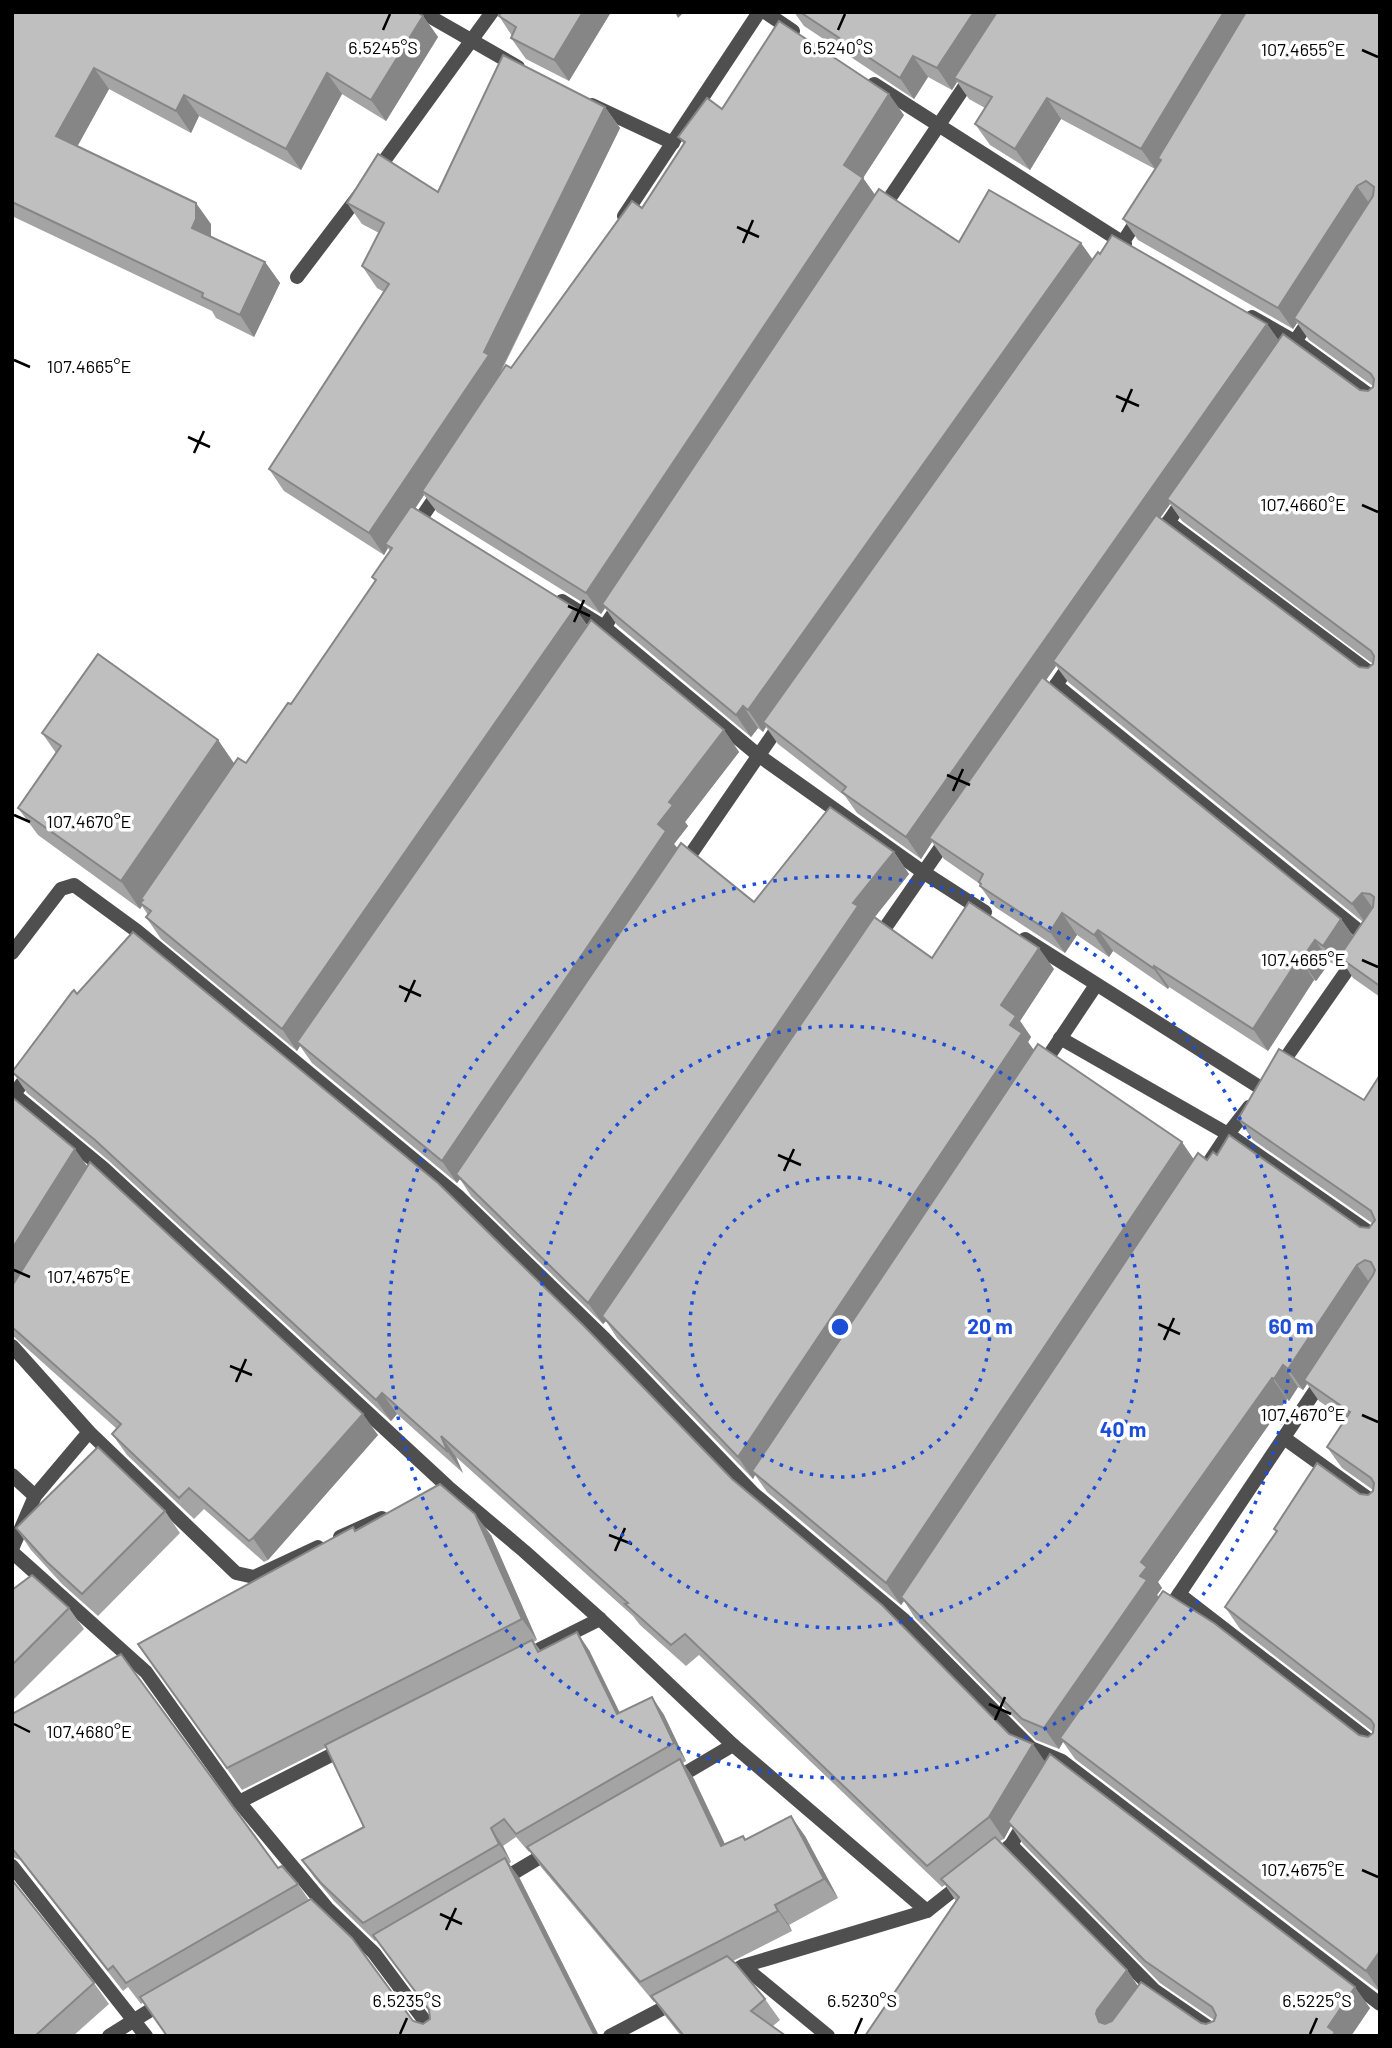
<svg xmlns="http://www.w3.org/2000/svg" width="1392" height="2048" viewBox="0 0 1392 2048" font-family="Barlow,sans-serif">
<rect width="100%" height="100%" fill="#fff"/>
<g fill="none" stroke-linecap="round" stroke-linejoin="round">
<g stroke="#4f4f4f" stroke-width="14">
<path d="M422,12L518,67"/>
<path d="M765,12L793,31"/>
<path d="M874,84L1125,244"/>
<path d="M592,105L673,143"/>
<path d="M376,172L492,12"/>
<path d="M881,211L973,74"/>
<path d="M624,216L759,12"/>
<path d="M1114,256L1141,214"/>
<path d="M297,277L360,194"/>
<path d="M1252,317L1296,342L1380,403"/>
<path d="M1285,356L1313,315"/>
<path d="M1168,522L1380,680"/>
<path d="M413,530L441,489"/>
<path d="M1158,537L1186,496"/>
<path d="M562,601L604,627L758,755L923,872L985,912"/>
<path d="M592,645L622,601"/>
<path d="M1056,685L1369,939"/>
<path d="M1045,701L1073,660"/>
<path d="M682,867L783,720"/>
<path d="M1025,939L1264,1090"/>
<path d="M876,941L948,837"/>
<path d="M12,953L61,889L74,885L137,931L459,1197L605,1339L754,1494L903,1619L1031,1748L1062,1761L1380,2004"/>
<path d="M1060,1038L1228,1134L1380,1240"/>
<path d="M1042,1066L1096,985"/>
<path d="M1278,1069L1357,956"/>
<path d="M12,1093L103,1168L448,1487L524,1551L600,1619L733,1745L927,1911"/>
<path d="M14,1094L32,1070"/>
<path d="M1206,1167L1228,1134L1249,1107"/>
<path d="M12,1346L89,1432L236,1573L254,1577L318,1547"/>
<path d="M1284,1438L1380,1507"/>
<path d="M12,1475L35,1496"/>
<path d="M340,1537L382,1518"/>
<path d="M12,1549L35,1496L89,1432"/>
<path d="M12,1552L146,1672L239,1802L327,1908L374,1953L436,2036"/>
<path d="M1179,1594L1380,1749"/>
<path d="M1165,1615L1323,1379"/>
<path d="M524,1657L600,1619"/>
<path d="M672,1781L733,1745"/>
<path d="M239,1802L347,1747"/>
<path d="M1011,1845L1154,1990L1221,2036"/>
<path d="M992,1860L1011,1845L1026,1820"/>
<path d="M12,1866L146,2036"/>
<path d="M500,1881L552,1850"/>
<path d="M743,1966L828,2036"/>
<path d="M723,1977L743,1966L927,1911L965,1881"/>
<path d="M109,2036L165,2001"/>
<path d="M610,2036L677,2001"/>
</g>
</g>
<g fill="#a4a4a4" fill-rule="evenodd">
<path d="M12,12L423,16L438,37L386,121L342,94L301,170L199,116L191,133L109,89L77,146L211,224V237L265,262L280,283L254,337L216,318L212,311L14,217L12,221Z"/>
<path d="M611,12L569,81L526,59L511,38L512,36L499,16Z"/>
<path d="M794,12H1380V997L1353,978L1342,961L1338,967L1330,962L1316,981L1314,980L1268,1051L1169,987L1168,989L1113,951L1109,957L1077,935L1065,953L995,907L980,886V884L944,859L932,842L921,859L857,813L845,796L778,744L766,727L763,732L758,728L751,737L617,625L605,608L601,614L437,512L424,495L415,509L575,608L587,625L724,730L739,752L685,822L688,826L674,844L677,848L754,902L894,852L909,874L874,918L932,958L1054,969L1020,1021L1031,1037L1028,1042L1034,1050L1194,1159L1207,1160L1217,1155L1360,1227L1369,1228L1372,1223L1253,1140L1238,1119L1364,1100L1380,1075V1992L1075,1759L1063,1742L1059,1749L1036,1740L915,1618L904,1601L901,1605L767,1492L755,1475L753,1479L617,1338L606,1321L603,1324L471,1196L460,1179L457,1183L312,1063L300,1046L297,1051L161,939L146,917L148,915L142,906L140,909L38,835L18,808L56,753L42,733L218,740L234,763H246L291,704L375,581L372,577L390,551L388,548L384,555L284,491L269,469L384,292L377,288L362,266L379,233L362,224L347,203L438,192L605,107L620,128L501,372L511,368L642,208L684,144L678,137L722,109L904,115L863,178L875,195L959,242L1093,259L1267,324L1279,341L1360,390L1368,391L1373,386L1309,340L1297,323L1293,329L1138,240L1123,219L1155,169L1061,119L1030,170L990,145L975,124L985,108L969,99L957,82L952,90L928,77L914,99L804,26ZM1170,504L1182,521L1373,664L1368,668L1359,667L1160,518ZM1056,666L1068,682L1363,922L1353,936L1341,919L1046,680ZM1307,1384L1319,1401L1345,1419L1327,1447L1342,1468L1373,1490L1368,1495L1360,1494L1274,1529L1277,1532L1225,1607L1240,1629L1373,1732L1368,1737L1359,1735L1159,1597L1157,1595L1162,1588L1158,1582L1287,1399L1289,1401L1298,1387L1303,1390Z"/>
<path d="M12,1071L732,1479L1009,1734L1370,2008L1351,2036H865L956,1901L945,1885L942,1887L699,1655L686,1666L640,1625L633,1616L456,1457L463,1473L397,1414L391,1421L109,1161L27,1093ZM1011,1826L1023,1844L1160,1983L1214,2020V2021L1206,2024L1201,2023L1138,1986L1127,1970L1000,1841L1004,1839Z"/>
<path d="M12,1097L378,1435L268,1560L264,1562L204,1509L194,1519L127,1455L112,1434L117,1429L12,1335Z"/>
<path d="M165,1511L180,1533L98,1616L62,1584L31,1550L16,1528Z"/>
<path d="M356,1531L491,1535L537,1640L534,1642L540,1650H589L620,1713L652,1697L664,1715L686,1761L683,1763L694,1779L725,1844L743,1836L745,1840L805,1836L838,1898L789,1925L792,1931L733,1961L765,1999L780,2020L773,2026L786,2036H681L666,2017L655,2001L654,2002L541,1867L530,1851L529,1852L516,1837L503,1846L511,1862L509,1864L520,1879L599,2036H167L144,2002L141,2004L128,1987L123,1991L20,1860L12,1857V1714L278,1868L298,1884L309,1900L413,2021L423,2024L430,2019L429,2011L377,1940L375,1941L334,1901L314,1877L302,1860L364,1827L327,1747L242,1790L138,1644Z"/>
<path d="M12,1590L69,1608L84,1629L12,1701Z"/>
<path d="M94,1983L109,2004L73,2036H12Z"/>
</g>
<g fill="#868686">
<path d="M583,12H611L569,81L554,60Z"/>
<path d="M675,12H684L678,18Z"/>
<path d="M974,12H1003L954,78L957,82L952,90L937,68Z"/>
<path d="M1224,12H1252L1158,158L1161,162L1156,170L1141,149Z"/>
<path d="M423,16L438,37L386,121L371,100Z"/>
<path d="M913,56L928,77L914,99L900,78Z"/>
<path d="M94,68L109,89L71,158L56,136Z"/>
<path d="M327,73L342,94L301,170L286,149Z"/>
<path d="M889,94L904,115L863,178L878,199L602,604L605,608L601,614L586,593L844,165Z"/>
<path d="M184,95L199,116L191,133L176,111Z"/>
<path d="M1047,98L1061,119L1030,170L1015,149Z"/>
<path d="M605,107L620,128L500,372L504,377L422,491L424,495L389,547L385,544L388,548L384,555L369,533L484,352Z"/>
<path d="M1357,186L1372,207L1294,318L1297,323L1293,329L1278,308Z"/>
<path d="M196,203L211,224V241L192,228Z"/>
<path d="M1081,243L1096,264L763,722L766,727L763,732L748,710Z"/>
<path d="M265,262L280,283L254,337L240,315Z"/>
<path d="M1267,324L1282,345L1167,499L1170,504L1057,664L1053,661L1056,666L933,841L929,838L932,842L921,859L906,837Z"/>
<path d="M575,608L590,630L297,1042L300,1046L297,1051L282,1029Z"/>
<path d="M743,706L758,728L751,737L736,715Z"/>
<path d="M724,730L739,752L685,822L688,826L674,844L681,852L456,1174L460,1179L457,1183L442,1161L658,824L669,802Z"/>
<path d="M218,740L237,768L141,899L144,903H140L142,906L140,909L121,881Z"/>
<path d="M894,852L909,874L870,923L602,1316L606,1321L603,1324L588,1303L853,903Z"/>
<path d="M1362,893L1377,914L1367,925L1352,904Z"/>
<path d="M1062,913L1077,935L1065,953L1050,932Z"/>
<path d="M1341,919L1356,941L1339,957L1342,961L1338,967L1323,946Z"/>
<path d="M1098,930L1113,951L1109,957L1094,935Z"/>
<path d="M1315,940L1330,962L1316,981L1301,960Z"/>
<path d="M1039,948L1054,969L1020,1021L1031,1037L1028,1042L1037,1055L752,1471L755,1475L753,1479L738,1457L1010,1025L1001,1005Z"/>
<path d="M1299,958L1314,980L1268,1051L1253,1029Z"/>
<path d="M1154,966L1169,987L1168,989L1153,968Z"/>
<path d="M1182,1142L1197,1164L901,1597L904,1601L901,1605L886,1583Z"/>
<path d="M75,1149L90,1170L12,1294V1249Z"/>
<path d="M1357,1265L1372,1286L1304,1380L1307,1384L1303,1390L1288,1369Z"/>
<path d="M1283,1365L1298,1387L1289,1401L1274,1379Z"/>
<path d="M1272,1378L1287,1399L1158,1582L1162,1588L1157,1595L1162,1602L1060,1738L1063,1742L1059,1749L1044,1728L1140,1576L1141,1562Z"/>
<path d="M382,1393L397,1414L391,1421L376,1400Z"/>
<path d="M363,1414L378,1435L268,1560L253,1538Z"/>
<path d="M441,1436L456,1457L463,1473L448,1452Z"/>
<path d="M475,1514L491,1535L537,1640L522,1619Z"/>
<path d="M577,1632L589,1650L629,1732L617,1714Z"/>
<path d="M652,1697L664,1715L686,1761L674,1743Z"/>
<path d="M1033,1744L1048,1766L1008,1822L1011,1826L1004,1839L989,1817Z"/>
<path d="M680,1759L694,1779L735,1866L721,1846Z"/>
<path d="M791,1816L805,1836L838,1898L824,1879Z"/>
<path d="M491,1828L503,1846L511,1862L499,1844Z"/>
<path d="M505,1858L520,1879L599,2036H595Z"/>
<path d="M775,1905L789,1925L792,1931L778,1911Z"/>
<path d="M1380,1951V1991L1366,1971Z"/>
<path d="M1127,1970L1141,1991L1109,2036L1099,2022L1096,2014L1097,2010Z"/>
<path d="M1355,1987L1370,2008L1351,2036H1332L1328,2027Z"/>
</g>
<g fill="#bfbfbf" stroke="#868686" stroke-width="2">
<path d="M12,12H417L423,16L371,100L327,73L286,149L184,95L176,111L94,68L56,136L196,203V219L192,228L265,262L240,315L202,297L203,293L12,202Z"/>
<path d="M501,12H583L554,60L511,38L516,27L499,16Z"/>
<path d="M800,12H974L937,68L913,56L900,78Z"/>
<path d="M997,12H1224L1141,149L1047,98L1015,149L975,124L992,97L954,78Z"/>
<path d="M1246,12H1380V986L1339,957L1373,907L1374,897L1370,894L1362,893L1352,904L1053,661L1156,515L1359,667L1368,668L1373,664L1374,656L1371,651L1167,499L1283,334L1360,390L1368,391L1373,387L1374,379L1371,374L1294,318L1373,196L1374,187L1366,181L1357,186L1278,308L1123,219L1161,160L1158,158Z"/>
<path d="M779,21L889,94L844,165L863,178L586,593L422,491L506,365L511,368L632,201L642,208L685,142L678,137L707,98L722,109Z"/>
<path d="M503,55L605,107L484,352L489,355L369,533L269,469L389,284L362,266L384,223L347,203L378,154L438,192Z"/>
<path d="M879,189L959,242L989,190L1081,243L748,710L743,706L736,715L602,604Z"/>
<path d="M1112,235L1267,324L906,837L842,792L846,787L763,722L1098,252L1100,254Z"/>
<path d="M411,506L575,608L282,1029L146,917L151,911L140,903L143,900L141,899L238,758L246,763L288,703L291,704L376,580L372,577L392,548L385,544Z"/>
<path d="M591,620L724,730L669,802L673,805L658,824L666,831L442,1161L297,1042Z"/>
<path d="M98,654L218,740L121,881L18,808L61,746L42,733Z"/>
<path d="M1042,677L1341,919L1323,946L1315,940L1301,960L1299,958L1253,1029L1154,966L1153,968L1098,930L1094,935L1062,913L1050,932L980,886L981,884L979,882L983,874L929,838Z"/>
<path d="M830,807L894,852L853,903L858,906L588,1303L456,1174L681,843L754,902Z"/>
<path d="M969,902L1039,948L1001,1005L1016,1016L1010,1025L1022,1033L738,1457L602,1316L874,917L932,958Z"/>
<path d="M133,932L438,1183L583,1325L732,1479L882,1605L1009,1734L1033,1744L989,1817L927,1866L685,1634L671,1645L625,1604L628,1603L441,1436L448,1452L382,1393L376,1400L95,1140L12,1072L72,992L74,990L77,994Z"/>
<path d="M1038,1044L1182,1142L886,1583L752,1471Z"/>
<path d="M1279,1049L1364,1100L1380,1075V1951L1366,1971L1060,1738L1163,1591L1214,1623L1359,1735L1368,1737L1373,1733L1374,1725L1371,1720L1225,1607L1277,1531L1274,1529L1317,1463L1360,1494L1368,1495L1373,1491L1374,1483L1371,1478L1327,1447L1350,1412L1304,1380L1373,1275L1375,1270L1371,1262L1365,1260L1357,1265L1288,1369L1283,1365L1274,1379L1272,1378L1141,1562L1147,1567L1140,1576L1147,1580L1044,1728L1022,1719L901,1597L1198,1153L1207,1160L1213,1152L1217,1155L1229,1135L1360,1227L1369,1228L1375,1220L1371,1211L1238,1119Z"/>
<path d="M12,1097L75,1149L12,1249Z"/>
<path d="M90,1162L363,1414L253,1538L249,1541L189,1488L179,1498L112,1434L121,1424L12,1327V1286Z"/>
<path d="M98,1447L165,1511L82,1594L47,1562L16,1528Z"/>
<path d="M440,1484L475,1514L522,1619L227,1768L138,1644L353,1527L355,1531Z"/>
<path d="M32,1575L69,1608L12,1665V1590Z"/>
<path d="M577,1632L617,1714L652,1697L674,1743L516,1834L504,1819L491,1828L499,1844L363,1923L321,1883L302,1860L364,1827L325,1745L532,1640L538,1652Z"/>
<path d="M121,1654L278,1868L282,1866L298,1884L126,1983L113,1966L108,1970L12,1848V1714Z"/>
<path d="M1050,1754L1355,1987L1328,2027L1335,2032L1332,2036H865L959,1897L941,1879L995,1837L1127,1970L1097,2010L1096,2014L1099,2022L1105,2024L1112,2021L1141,1982L1201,2023L1206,2024L1214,2021L1216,2015L1212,2007L1145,1961L1008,1822Z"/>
<path d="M680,1759L721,1846L743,1836L745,1840L791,1816L824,1879L775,1905L778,1911L640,1982L527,1847Z"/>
<path d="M505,1858L595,2036H167L140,1997L311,1899L352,1938L413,2021L423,2024L430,2019L429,2010L373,1935Z"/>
<path d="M12,1880L94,1983L35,2036H12Z"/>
<path d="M727,1956L736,1964L765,1999L751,2011L786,2036H684L651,1996Z"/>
</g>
<path fill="none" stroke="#000" stroke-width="2.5" d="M383,30L390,14M838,30L845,14M1362,50L1378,57M737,227L759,237M743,243L753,220M14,360L30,367M1116,396L1139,406M1122,412L1132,389M188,437L210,447M194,453L204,431M1362,505L1378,512M568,606L590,616M574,622L584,600M947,775L970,785M953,791L963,769M14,815L30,822M1362,960L1378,967M399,986L421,996M405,1002L415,980M778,1155L801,1165M784,1171L794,1149M14,1270L30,1277M1158,1324L1180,1334M1164,1340L1174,1318M230,1366L252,1375M236,1382L246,1359M1362,1415L1378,1422M609,1535L632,1544M615,1551L625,1528M989,1704L1011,1714M995,1720L1005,1697M14,1724L30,1732M1362,1870L1378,1877M440,1914L462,1924M446,1930L456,1908M400,2034L407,2018M855,2034L862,2018M1310,2034L1317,2018"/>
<g fill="none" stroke="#1d4ed8" stroke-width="3.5" stroke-dasharray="3.5 7">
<circle cx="840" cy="1327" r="150"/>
<circle cx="840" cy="1327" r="301"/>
<circle cx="840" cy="1327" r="451"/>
</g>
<g font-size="18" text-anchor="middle" fill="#000" stroke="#fff" stroke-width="7" stroke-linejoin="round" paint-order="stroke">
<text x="383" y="54">6.5245°S</text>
<text x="838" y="54">6.5240°S</text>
<text x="1303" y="56">107.4655°E</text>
<text x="89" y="373">107.4665°E</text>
<text x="1303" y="511">107.4660°E</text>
<text x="89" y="828">107.4670°E</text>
<text x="1303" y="966">107.4665°E</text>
<text x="89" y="1283">107.4675°E</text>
<text x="1303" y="1421">107.4670°E</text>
<text x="89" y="1738">107.4680°E</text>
<text x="1303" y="1876">107.4675°E</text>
<text x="407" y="2007">6.5235°S</text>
<text x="862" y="2007">6.5230°S</text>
<text x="1317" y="2007">6.5225°S</text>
</g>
<circle cx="840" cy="1327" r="10" fill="#1d4ed8" stroke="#fff" stroke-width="3.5"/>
<g font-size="21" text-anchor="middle" font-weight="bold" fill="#1d4ed8" stroke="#fff" stroke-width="7" stroke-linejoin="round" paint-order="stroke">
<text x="990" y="1334">20 m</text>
<text x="1291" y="1334">60 m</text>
<text x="1123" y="1437">40 m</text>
</g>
<rect width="1392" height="2048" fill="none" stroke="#000000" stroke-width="28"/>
</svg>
